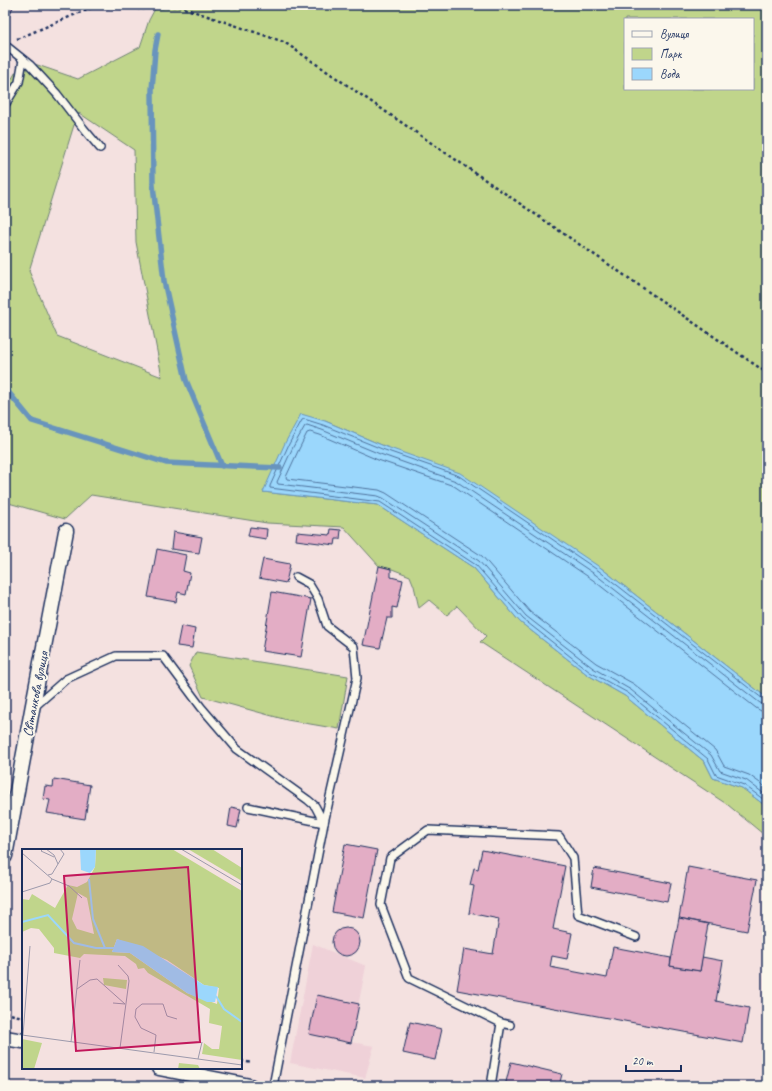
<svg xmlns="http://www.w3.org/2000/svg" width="772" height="1091" viewBox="0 0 772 1091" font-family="Caveat,sans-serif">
<rect width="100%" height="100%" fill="#f4e1e0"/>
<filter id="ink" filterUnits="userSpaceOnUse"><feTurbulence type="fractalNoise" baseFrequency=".025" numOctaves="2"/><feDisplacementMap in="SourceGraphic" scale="8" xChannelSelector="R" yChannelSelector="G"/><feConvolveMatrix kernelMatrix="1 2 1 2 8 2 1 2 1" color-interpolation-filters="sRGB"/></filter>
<g filter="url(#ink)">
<path fill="#efd1d8" d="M313,944L366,966L351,1042L374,1046L365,1078L290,1063Z"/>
<g fill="#c0d58b" stroke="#6e8274" fill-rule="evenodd">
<path d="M157,5H767V698L601,568L384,446L325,421L263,492L378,505L474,568L520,622L588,675L625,696L705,762L713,778L742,788L767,807V836L763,834L728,805L480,642L486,636L457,606L447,615L429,600L419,608L414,586L410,576L392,569L379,566L344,527L267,523L91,495L65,519L5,502V90L23,60L78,79L140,47L149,20ZM625,19H753V89H625ZM79,113L134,150L136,242L162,377L57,336L29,271L74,125Z"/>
<path d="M196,652L348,676L339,729L287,720L203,697L189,666Z"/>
</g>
<path fill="#9bd7fc" stroke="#6894bd" d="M301,414L325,421L384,446L460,473L601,568L767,698V807L742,788L713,778L705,762L625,696L588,675L520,622L474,568L378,505L263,492L285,443Z"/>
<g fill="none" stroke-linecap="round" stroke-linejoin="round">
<g stroke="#4e729d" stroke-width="1">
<path d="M767,700L763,699L599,571L459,476L382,449L323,425L304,419L302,420L289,444L270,486V488L380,502L476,565L523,619L590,672L628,693L708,759L716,775L744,785L767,802"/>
<path d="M767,705L760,703L596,575L456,481L380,454L322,430L307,425L305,426L293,447L277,482L278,484L378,496L383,498L479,561L526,616L593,668L631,690L711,755L720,771L746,780L767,796"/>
<path d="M767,711H761L756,708L593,580L454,486L378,460L320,435L310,432L307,433L299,449L286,477L287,479L379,490L386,493L482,556L530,612L596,663L634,684L715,750L718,755L724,766L749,775L767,788"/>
</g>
<g stroke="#6894bd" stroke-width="5.5">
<path d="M158,34L155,50L152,90L153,185L164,281L186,380L222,466"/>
<path d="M5,388L32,421L166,463L280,468"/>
</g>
</g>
<g fill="#e3adc5" stroke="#1b2f5e">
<path d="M5,5H14L6,22H5Z"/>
<path d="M250,527L267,529L266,539L248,536Z"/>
<path d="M331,529L341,530L340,539H336L335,545L296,540L297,532L330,535Z"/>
<path d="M173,532L202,537L199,553L171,549Z"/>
<path d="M157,549L186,555L183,571L190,573L186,594L178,592L176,602L148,597Z"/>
<path d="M263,559L290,564L286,583L259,578Z"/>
<path d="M379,566L391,569V577L403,580L397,608L392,607V618H387L380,648L363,645Z"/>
<path d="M272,592L311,599L301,657L262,651Z"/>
<path d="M181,626L195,629L192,648L177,646Z"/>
<path d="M54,779L90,785L85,819L47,813L50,800L43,799L45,786L53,787Z"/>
<path d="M231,807L241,809L237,828L228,826Z"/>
<path d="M345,844L377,850L364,918L332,912Z"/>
<path d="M482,850L565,866L553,929L572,933L567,959L552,956L550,967L607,978L613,947L671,958L670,966L700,971L702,957L723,961L716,1001L749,1008L743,1043L457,990L464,949L493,954L499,919L469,913L474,886L470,885L474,868L478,869Z"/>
<path d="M688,867L757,880L747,931L679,918Z"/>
<path d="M594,868L671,883L667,902L591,887Z"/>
<path d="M679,918L708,924L700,971L670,966Z"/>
<circle cx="346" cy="942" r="14"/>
<path d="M317,995L359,1004L351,1043L309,1034Z"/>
<path d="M410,1022L442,1029L435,1060L403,1053Z"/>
<path d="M511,1062L562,1074L559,1086H505Z"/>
</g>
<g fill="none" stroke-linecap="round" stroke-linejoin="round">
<defs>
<g id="lane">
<path d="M5,45L30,65L57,94L84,129L100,148"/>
<path d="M5,105L19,82L23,60"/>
<path d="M33,708L66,679L116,656H163L201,707L237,749L308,800L315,806L324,823L248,807"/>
<path d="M501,1023L409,978L381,905L390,858L428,830L559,836L573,858L578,915L636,937"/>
<path d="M273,1086L324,823L357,678L354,647L327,626L318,599L309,584L296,577"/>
<path d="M491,1086L501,1023L510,1025"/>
</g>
<g id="street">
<path d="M5,856L32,710L66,531"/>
<path d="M5,1038L23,1041"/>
<path d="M159,1068L250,1086"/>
</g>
</defs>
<use href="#lane" stroke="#1b2f5e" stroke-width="10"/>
<use href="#street" stroke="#1b2f5e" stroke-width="17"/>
<g stroke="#1b2f5e" stroke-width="2.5" stroke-dasharray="3 3" stroke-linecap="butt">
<path d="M17,39L93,7L142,9L178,6L284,42L767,373"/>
<path d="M5,1013L23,1017"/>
<path d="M241,1061L252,1063"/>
</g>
<use href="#lane" stroke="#fbf7ec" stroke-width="7"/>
<use href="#street" stroke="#fbf7ec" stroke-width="14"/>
</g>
</g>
<g text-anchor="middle" stroke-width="4" stroke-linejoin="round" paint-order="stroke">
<g font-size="14" fill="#1b2f5e" stroke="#fbf7ec">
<text transform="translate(35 694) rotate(-79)" y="5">Світанкова вулиця</text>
</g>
</g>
<g transform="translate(22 849)">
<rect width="220" height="220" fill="#f4e1e0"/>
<path d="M74,0H150L220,42V211L180,205L182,194L190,200H197L200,177L187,174L188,160L126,124L122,119L116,120L114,115L103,107L62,105L58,109L32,104V99L17,80L9,79L0,83V50L7,51L10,45L33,59L46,36L55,38L65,33L73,18ZM56,44L65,49L72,85L55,80L50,70ZM95,90L145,111L182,136L197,139L195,155L165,144L108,104L90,103ZM166,0H190L220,19V32ZM81,129L105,131L104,140L82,136ZM0,190L20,194L12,220H0ZM157,214L176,216L178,220H156Z" fill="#c0d58b" fill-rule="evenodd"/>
<path d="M58,0H74L73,18L68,24L59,21ZM95,90L121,97L182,136L196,138L193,153H185L165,144L108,104L90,103Z" fill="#9bd7fc"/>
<path fill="none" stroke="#9bd7fc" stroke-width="2" d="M67,30L71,70L83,99M0,73L26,66L52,94L74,99H92M194,147L202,160L220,173"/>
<path fill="none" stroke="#9d9aac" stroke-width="1" d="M21,0L19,2L32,8M24,0L32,6L36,15M159,0L220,36M0,4L30,30L47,37L60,49M26,26L30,25L42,5L38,0M0,43L28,34L30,30M96,116L106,127L107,132L98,199M55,140L68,131L75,130L103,155L91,154M0,186L220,216M1,186L8,97M134,186L119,179L113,168L114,160L120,155H141L145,167L155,170M49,193L58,111M132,203L134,186M176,210L180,193"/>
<path fill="#c2185b" fill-opacity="0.15" stroke="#c2185b" stroke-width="2" d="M166,18L178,193L54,202L42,27Z"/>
<rect width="220" height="220" fill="none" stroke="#1b2f5e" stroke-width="2"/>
</g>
<rect width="772" height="1091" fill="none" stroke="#fbf7ec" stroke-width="20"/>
<rect x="10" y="10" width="752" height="1071" fill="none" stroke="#1b2f5e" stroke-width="1.5" filter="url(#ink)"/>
<rect x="624" y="18" width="130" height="72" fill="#fbf7ec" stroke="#a1a7b3"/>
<rect x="632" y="31" width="20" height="6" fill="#fbf7ec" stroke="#a1a7b3"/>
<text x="660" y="38" font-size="12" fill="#1b2f5e">Вулиця</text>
<rect x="632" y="48" width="20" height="12" fill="#c0d58b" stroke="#a1a7b3"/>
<text x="660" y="58" font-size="12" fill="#1b2f5e">Парк</text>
<rect x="632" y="68" width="20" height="12" fill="#9bd7fc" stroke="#a1a7b3"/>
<text x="660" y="78" font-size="12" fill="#1b2f5e">Вода</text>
<path d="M626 1065v6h55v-6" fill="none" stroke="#1b2f5e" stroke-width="2"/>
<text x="632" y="1065" font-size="12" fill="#1b2f5e" stroke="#fbf7ec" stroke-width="3" paint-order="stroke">20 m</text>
</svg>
